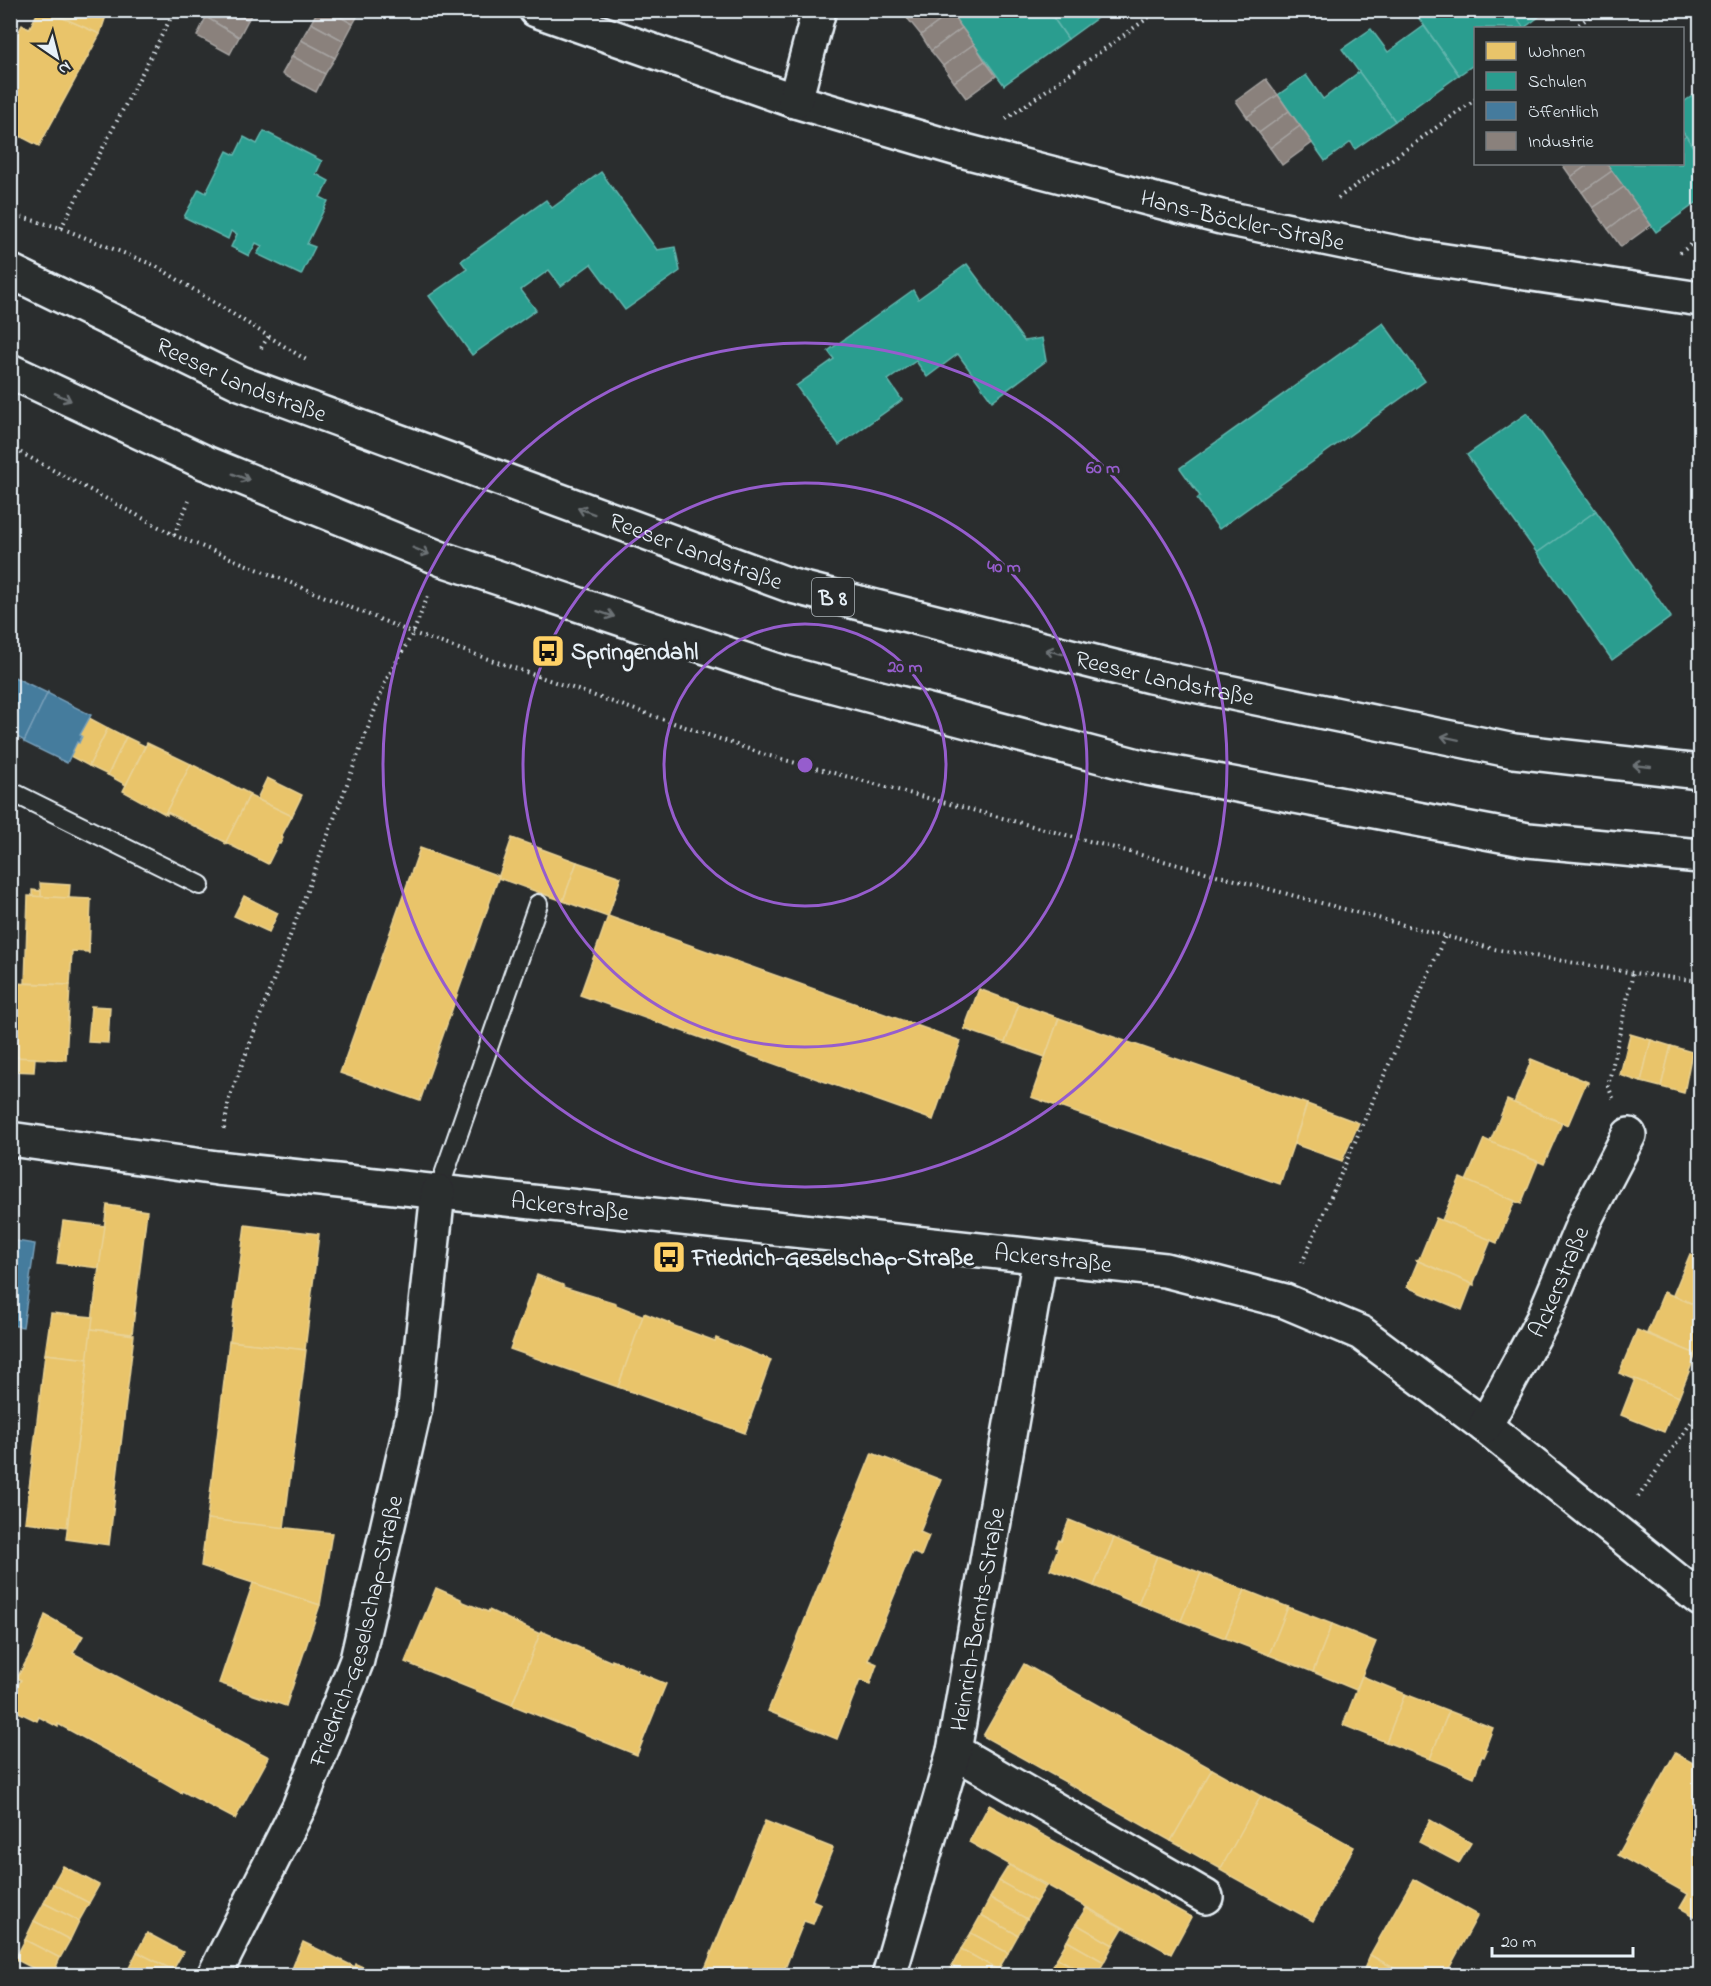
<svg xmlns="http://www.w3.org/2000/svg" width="1711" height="1986" viewBox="0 0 1711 1986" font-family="'Indie Flower',sans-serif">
<rect width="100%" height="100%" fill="#2a2d2e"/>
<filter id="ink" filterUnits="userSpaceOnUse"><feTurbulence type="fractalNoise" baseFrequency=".0167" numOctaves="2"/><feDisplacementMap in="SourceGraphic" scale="12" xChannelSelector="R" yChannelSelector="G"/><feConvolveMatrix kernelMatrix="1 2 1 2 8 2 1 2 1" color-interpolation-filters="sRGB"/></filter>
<g filter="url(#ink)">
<g fill="#e9c46a" stroke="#e9d295" stroke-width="1.5">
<path d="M39,10H45L100,34L39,146L10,131V65L16,54L10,50V48L22,25L29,29Z"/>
<path d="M45,10H108L100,34Z"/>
<path d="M901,10H920L908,19Z"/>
<path d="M89,718L108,728L89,766L70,756L77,742L79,743L82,736L80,735Z"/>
<path d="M108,728L126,737L108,775L89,766Z"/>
<path d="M126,737L145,746L126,785L108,775Z"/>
<path d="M147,743L191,764L165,814L123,791Z"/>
<path d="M191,764L250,794L225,844V842L167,812V815L165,814Z"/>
<path d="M267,778L302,795L292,816L257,799Z"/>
<path d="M250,794V796L292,816L281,837L283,838L280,844H278L268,864L226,843L225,844Z"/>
<path d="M512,838L577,862L563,901L498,878Z"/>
<path d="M420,848L499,876L420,1101L340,1073Z"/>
<path d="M577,862L621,877L608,917L563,901Z"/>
<path d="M40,883L70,885L69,898L41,897Z"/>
<path d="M32,890L41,891V897L32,896Z"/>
<path d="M28,896L91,899L89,954L88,952L72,951L70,985L25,983Z"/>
<path d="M244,896L278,913L269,932L234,916Z"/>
<path d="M608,916L961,1041L933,1120L580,995Z"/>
<path d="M10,983L70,985L66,1060L10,1057Z"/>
<path d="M979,989L1019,1004L1005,1043L964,1029Z"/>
<path d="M1019,1004L1059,1018L1045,1057L1005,1043Z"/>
<path d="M91,1006L110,1007L108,1043L88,1042Z"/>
<path d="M1059,1018L1307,1104L1280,1184L1031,1097Z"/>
<path d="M1630,1034L1651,1040L1641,1082L1620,1075Z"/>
<path d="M1651,1040L1671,1046L1661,1087L1641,1082Z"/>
<path d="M1671,1046L1692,1052L1684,1093L1661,1087Z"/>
<path d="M10,1057L35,1058L34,1072L10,1071Z"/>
<path d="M1531,1059L1588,1082V1085L1586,1083L1568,1125L1514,1103L1531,1061L1530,1060Z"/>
<path d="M1507,1100L1562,1123L1544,1164L1490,1142Z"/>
<path d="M1307,1104L1359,1123L1342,1161L1294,1144Z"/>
<path d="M1484,1139L1538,1162L1521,1204L1466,1181Z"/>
<path d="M1460,1178L1515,1201L1497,1243L1442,1220Z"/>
<path d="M107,1205L147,1211L132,1334L91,1329Z"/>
<path d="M1436,1218L1491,1240L1474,1282V1285L1416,1260L1419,1259Z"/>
<path d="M63,1221L105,1226L99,1268L57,1263Z"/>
<path d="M245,1225L319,1234L305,1350L230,1341Z"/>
<path d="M1690,1254L1700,1258V1307L1673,1295Z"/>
<path d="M1418,1261L1472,1284L1462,1310L1407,1287Z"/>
<path d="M537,1275L563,1285V1287L616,1303V1305L644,1316L618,1387L510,1349Z"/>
<path d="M1664,1292L1700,1307V1356L1647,1333Z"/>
<path d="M51,1313L93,1317L88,1359L45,1354Z"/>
<path d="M644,1313L670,1323L669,1324L715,1341L716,1338L771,1360L745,1433L618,1387Z"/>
<path d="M91,1329L134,1335L109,1545L66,1539Z"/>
<path d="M1637,1330L1696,1354L1679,1397L1619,1373Z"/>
<path d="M229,1341L306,1350L284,1528L207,1519Z"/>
<path d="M45,1354L88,1359L67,1527L25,1522Z"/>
<path d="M1635,1379L1679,1397L1664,1432L1621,1415Z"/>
<path d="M872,1453L941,1480L920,1532L929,1536L921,1556L912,1552L868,1660L877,1664L870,1684L860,1680L837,1739L768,1711Z"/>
<path d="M207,1519L332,1533L320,1605L201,1566Z"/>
<path d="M1069,1520L1114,1538L1094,1586L1050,1569L1058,1548L1056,1547L1059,1540L1061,1541Z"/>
<path d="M1114,1538L1157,1556L1138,1604L1094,1586Z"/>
<path d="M1157,1556L1201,1573L1181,1621L1138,1604Z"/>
<path d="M1201,1573L1245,1590L1225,1638L1181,1621Z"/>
<path d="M253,1583L320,1605L286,1706L219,1683Z"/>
<path d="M436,1588L461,1599V1601L488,1612L489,1610L540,1634L512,1705L405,1662Z"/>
<path d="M1245,1590L1288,1607L1269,1655L1225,1638Z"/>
<path d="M1288,1607L1332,1624L1313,1672L1269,1655Z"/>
<path d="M45,1615L83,1636L73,1653L269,1757L235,1819L182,1791L181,1793L160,1781L161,1780L58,1724V1727L39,1717L37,1721L10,1708V1699L21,1680L17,1678L33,1649Z"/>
<path d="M1332,1624L1376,1642L1356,1690L1313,1672Z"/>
<path d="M541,1631L612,1662V1660L638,1670L637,1672L666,1684L637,1755L512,1705Z"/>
<path d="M1024,1664L1212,1769L1171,1841L983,1736Z"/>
<path d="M1362,1676L1405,1694L1386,1742L1343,1725Z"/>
<path d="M1405,1694L1449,1711L1430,1759L1386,1742Z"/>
<path d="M1449,1711L1493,1728L1485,1749L1487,1750L1484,1757L1482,1756L1474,1777L1430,1759Z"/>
<path d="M1675,1753L1700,1767V1919L1680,1908L1688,1894L1618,1855Z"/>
<path d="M1212,1769L1261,1796L1221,1869L1171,1841Z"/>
<path d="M1261,1796L1354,1847L1313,1921L1220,1870Z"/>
<path d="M989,1805L1191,1917L1171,1954L969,1842Z"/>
<path d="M1430,1820L1471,1843L1459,1863L1419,1842Z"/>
<path d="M765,1821L833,1848L812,1900L821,1904L813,1924L804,1921L782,1976H702Z"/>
<path d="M1009,1865L1046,1886L1036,1902L999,1881Z"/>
<path d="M63,1866L99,1885L89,1903L53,1884Z"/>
<path d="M1413,1879L1478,1915L1445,1976H1408L1370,1955Z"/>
<path d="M999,1881L1036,1902L1027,1919L990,1898Z"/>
<path d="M53,1884L89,1903L79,1921L44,1903Z"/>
<path d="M990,1898L1027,1919L1018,1935L981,1915Z"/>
<path d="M44,1903L79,1921L70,1940L34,1921Z"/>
<path d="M1086,1908L1123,1928L1113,1945L1076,1924Z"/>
<path d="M981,1915L1018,1935L1008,1953L971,1933Z"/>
<path d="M34,1921L70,1940L60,1958L25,1940Z"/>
<path d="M1076,1924L1113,1945L1104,1962L1067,1941Z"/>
<path d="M147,1933L183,1952L173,1970L137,1952Z"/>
<path d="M971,1933L1008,1953L998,1970L961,1949Z"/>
<path d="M25,1940L60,1958L52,1976H48L15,1959Z"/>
<path d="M1067,1941L1104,1962L1096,1976H1089L1057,1958Z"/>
<path d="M303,1942L355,1967L356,1964L382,1975L289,1976Z"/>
<path d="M961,1949L998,1970L995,1976H968L952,1966Z"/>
<path d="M137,1952L173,1970L170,1976H137L128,1970Z"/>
<path d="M1370,1955L1408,1976H1361Z"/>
<path d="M1057,1958L1089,1976L1048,1975Z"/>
<path d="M952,1966L968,1976H947Z"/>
</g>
<g fill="#2a9d8f" stroke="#63b6ae" stroke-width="1.5">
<path d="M954,10H992L996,17L1005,10H1048L1068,39L1004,85L951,13Z"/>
<path d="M1048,10H1108L1068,39Z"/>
<path d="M1413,10H1511L1524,28H1476V63L1459,75Z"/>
<path d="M1511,10H1548L1524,28Z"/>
<path d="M1424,26L1459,75L1395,121L1342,49L1371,29L1388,52Z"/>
<path d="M1359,72L1395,121L1355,149L1351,142L1325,161L1278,95L1306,75L1323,99Z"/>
<path d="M1697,93L1700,98V157L1682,131V103Z"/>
<path d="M264,131L322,161L316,174L329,181L320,197L328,201L307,244L315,247L301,275L257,254L262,246L256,243L249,256L231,247L237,234L231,231L228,239L184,217L199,189L206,193L227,151L235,155L244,137L257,144Z"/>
<path d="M1686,136L1700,157V200L1656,232L1607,164H1682V139Z"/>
<path d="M601,172L657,250L675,247L680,271L625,310L591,264L561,286L549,270L521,290L536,310L472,355L429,296L467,269L461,261L546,200L552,208Z"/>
<path d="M967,264L1024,341L1042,338L1046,361L992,401L958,354L927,377L916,361L888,380L902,400L839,445L796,386L834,359L828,351L913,290L918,299Z"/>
<path d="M1383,323L1425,381L1219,529L1197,499L1200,496L1180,468Z"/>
<path d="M1527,413L1596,511L1537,553L1467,455Z"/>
<path d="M1596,511L1671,617L1612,660L1537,553Z"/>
</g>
<g fill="#457b9d" stroke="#769eb8" stroke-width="1.5">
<path d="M10,675L47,693L48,692L24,742L23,740L10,733Z"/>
<path d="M48,692L49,694L91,715L80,735L82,736L79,743L77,742L67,763L24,742Z"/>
<path d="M10,1240L35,1244L23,1327L10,1325Z"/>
</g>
<g fill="#8a817c" stroke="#a6a3a1" stroke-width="1.5">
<path d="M210,10H232L248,20L239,37L206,17Z"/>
<path d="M232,10H254L248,20Z"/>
<path d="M318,10H328L353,24L344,41L311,23Z"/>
<path d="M328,10H361L353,24Z"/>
<path d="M920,10H950L951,13L921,35L908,19Z"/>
<path d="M951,13L962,28L931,51L921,35Z"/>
<path d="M206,17L239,37L230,54L197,36Z"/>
<path d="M311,23L344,41L335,58L301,40Z"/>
<path d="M962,28L974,44L943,66L931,51Z"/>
<path d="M301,40L335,58L325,74L292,56Z"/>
<path d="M974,44L985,61L954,82L943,66Z"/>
<path d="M292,56L325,74L316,92L282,74Z"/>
<path d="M985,61L996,76L966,98L954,82Z"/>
<path d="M1266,79L1278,95L1247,117L1236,101Z"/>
<path d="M1278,95L1289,111L1259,133L1247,117Z"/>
<path d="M1289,111L1300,126L1270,148L1259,133Z"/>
<path d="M1300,126L1312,143L1282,165L1270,148Z"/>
<path d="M1562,164H1589L1571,177Z"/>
<path d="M1589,164H1607L1612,171L1582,192L1571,177Z"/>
<path d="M1612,171L1624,187L1593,208L1582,192Z"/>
<path d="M1624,187L1638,207L1608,229L1593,208Z"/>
<path d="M1638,207L1651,225L1621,247L1608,229Z"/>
<path d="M10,1529L16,1530L10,1554Z"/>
</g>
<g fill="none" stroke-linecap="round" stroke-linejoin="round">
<defs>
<g id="lane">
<path d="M10,791L200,885"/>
<path d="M438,1192L538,904"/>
</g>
<g id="street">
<path id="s1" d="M536,10L795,101L961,150L1221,217L1412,256L1700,299"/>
<path d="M795,101L819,10"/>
<path id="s2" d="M10,1139L217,1168L1165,1270L1285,1301L1361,1333L1485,1426L1700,1599"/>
<path id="s3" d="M1485,1426L1543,1319L1585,1219L1629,1135"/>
<path d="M954,1751L1206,1897"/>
<path id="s4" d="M214,1976L299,1807L357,1660L415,1407L438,1192"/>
<path id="s5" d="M889,1976L954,1751L1040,1257"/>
</g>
<g id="primary">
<path id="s6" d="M10,271L240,383L792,586L1150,676L1514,751L1700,772"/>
<path d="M10,371L206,463L442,559L781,672L1142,767L1528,840L1700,856"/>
</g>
</defs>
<use href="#lane" stroke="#e8f1f8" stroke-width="22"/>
<use href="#street" stroke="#e8f1f8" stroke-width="38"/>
<use href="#primary" stroke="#e8f1f8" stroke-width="38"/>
<g stroke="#e8f1f8" stroke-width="4" stroke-dasharray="1.5 4.5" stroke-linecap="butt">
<path d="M1574,28L1599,10"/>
<path d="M1006,119L1159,10"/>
<path d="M1338,198L1476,99"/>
<path d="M10,214L61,228L156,266L308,361"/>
<path d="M61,228L175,10"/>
<path d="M1680,253L1700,238"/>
<path d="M261,348L269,336"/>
<path d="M10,447L174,535L413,633L766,755L1494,949L1633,973L1700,981"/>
<path d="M174,535L189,501"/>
<path d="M1613,1098L1608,1086L1633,973"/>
<path d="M224,1129L229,1099L386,680L413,633L428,596"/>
<path d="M1302,1263L1445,936"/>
<path d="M1638,1497L1700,1410"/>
</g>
<use href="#lane" stroke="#2a2d2e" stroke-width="18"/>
<use href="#street" stroke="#2a2d2e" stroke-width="33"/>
<use href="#primary" stroke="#2a2d2e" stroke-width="33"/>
</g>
<defs><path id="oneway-shaft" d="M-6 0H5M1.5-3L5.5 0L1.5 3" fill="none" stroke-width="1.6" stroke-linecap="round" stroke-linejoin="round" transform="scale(1.5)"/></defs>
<g stroke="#6c7275">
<use href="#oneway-shaft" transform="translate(63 397) rotate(25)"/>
<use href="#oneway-shaft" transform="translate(241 477) rotate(22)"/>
<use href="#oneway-shaft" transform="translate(586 511) rotate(-160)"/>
<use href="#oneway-shaft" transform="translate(421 551) rotate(22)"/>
<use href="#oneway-shaft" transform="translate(606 614) rotate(18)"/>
<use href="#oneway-shaft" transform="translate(1054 652) rotate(-166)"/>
<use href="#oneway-shaft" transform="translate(1450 738) rotate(-168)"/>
<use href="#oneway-shaft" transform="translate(1642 766) rotate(-174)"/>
</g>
</g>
<g fill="none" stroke="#965dcd" stroke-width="3">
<circle cx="805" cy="765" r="141"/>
<circle cx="805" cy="765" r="282"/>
<circle cx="805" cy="765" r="422"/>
</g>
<defs>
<symbol id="bus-square" viewBox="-11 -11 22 22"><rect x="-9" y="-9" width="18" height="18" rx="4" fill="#ffd166" stroke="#2a2d2e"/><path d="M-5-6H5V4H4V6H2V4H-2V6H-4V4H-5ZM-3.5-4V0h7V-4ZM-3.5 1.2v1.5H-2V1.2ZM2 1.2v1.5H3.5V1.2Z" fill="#111"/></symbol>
</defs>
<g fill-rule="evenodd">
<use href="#bus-square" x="529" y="632" width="38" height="38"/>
<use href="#bus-square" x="650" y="1238" width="38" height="38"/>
</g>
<g text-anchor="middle" stroke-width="6" stroke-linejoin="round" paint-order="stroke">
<rect fill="#2a2d2e" stroke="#afb6bb" stroke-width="1.5" x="812" y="578" width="42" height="38" rx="4.5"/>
<g font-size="22" font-weight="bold" fill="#e8f1f8">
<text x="833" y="605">B 8</text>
</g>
<g font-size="24" fill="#e8f1f8" stroke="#2a2d2e">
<text dy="8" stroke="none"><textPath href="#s1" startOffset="738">Hans-Böckler-Straße</textPath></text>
<text dy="8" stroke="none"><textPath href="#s6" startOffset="256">Reeser Landstraße</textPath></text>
<text dy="8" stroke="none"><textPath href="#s6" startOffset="742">Reeser Landstraße</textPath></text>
<text dy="8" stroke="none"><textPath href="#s6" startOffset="1228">Reeser Landstraße</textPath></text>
<text dy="8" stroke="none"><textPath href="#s2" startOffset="564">Ackerstraße</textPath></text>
<text dy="8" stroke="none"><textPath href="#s2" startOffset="1050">Ackerstraße</textPath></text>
<text dy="8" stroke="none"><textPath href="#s3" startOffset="162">Ackerstraße</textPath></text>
<text dy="8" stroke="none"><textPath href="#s5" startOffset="368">Heinrich-Bernts-Straße</textPath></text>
<text dy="8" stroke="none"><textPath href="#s4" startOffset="375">Friedrich-Geselschap-Straße</textPath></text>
</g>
<g font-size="24" font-weight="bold" fill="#e8f1f8" stroke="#2a2d2e" text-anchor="start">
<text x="571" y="659">Springendahl</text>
<text x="692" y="1265">Friedrich-Geselschap-Straße</text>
</g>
</g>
<circle cx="805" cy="765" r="9" fill="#965dcd" stroke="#2a2d2e" stroke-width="3"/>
<g font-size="18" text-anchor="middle" font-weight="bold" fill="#965dcd" stroke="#2a2d2e" stroke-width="6" stroke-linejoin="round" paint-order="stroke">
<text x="1103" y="473">60 m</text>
<text x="1004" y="572">40 m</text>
<text x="905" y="672">20 m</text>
</g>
<rect width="1711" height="1986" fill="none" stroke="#2a2d2e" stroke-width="36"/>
<rect x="18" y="18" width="1675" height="1950" fill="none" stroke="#e8f1f8" stroke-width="2" filter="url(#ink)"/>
<rect x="1474" y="27" width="210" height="138" fill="#2a2d2e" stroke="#767b7f" stroke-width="1.5"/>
<rect x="1486" y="42" width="30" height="18" fill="#e9c46a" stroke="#767b7f" stroke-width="1.5"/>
<text x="1528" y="57" font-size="18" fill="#e8f1f8">Wohnen</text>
<rect x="1486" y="72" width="30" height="18" fill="#2a9d8f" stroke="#767b7f" stroke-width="1.5"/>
<text x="1528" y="87" font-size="18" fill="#e8f1f8">Schulen</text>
<rect x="1486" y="102" width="30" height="18" fill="#457b9d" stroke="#767b7f" stroke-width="1.5"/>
<text x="1528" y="117" font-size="18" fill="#e8f1f8">Öffentlich</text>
<rect x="1486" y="132" width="30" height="18" fill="#8a817c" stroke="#767b7f" stroke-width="1.5"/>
<text x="1528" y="147" font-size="18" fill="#e8f1f8">Industrie</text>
<g transform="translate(57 57) rotate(145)" stroke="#2a2d2e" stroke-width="4.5" paint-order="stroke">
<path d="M0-4.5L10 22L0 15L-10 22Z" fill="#e8f1f8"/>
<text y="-9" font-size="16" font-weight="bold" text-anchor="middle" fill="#e8f1f8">N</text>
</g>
<path d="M1492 1947v9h141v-9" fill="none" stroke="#e8f1f8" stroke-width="3"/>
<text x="1501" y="1947" font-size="18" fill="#e8f1f8" stroke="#2a2d2e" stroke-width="4.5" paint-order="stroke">20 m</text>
</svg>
